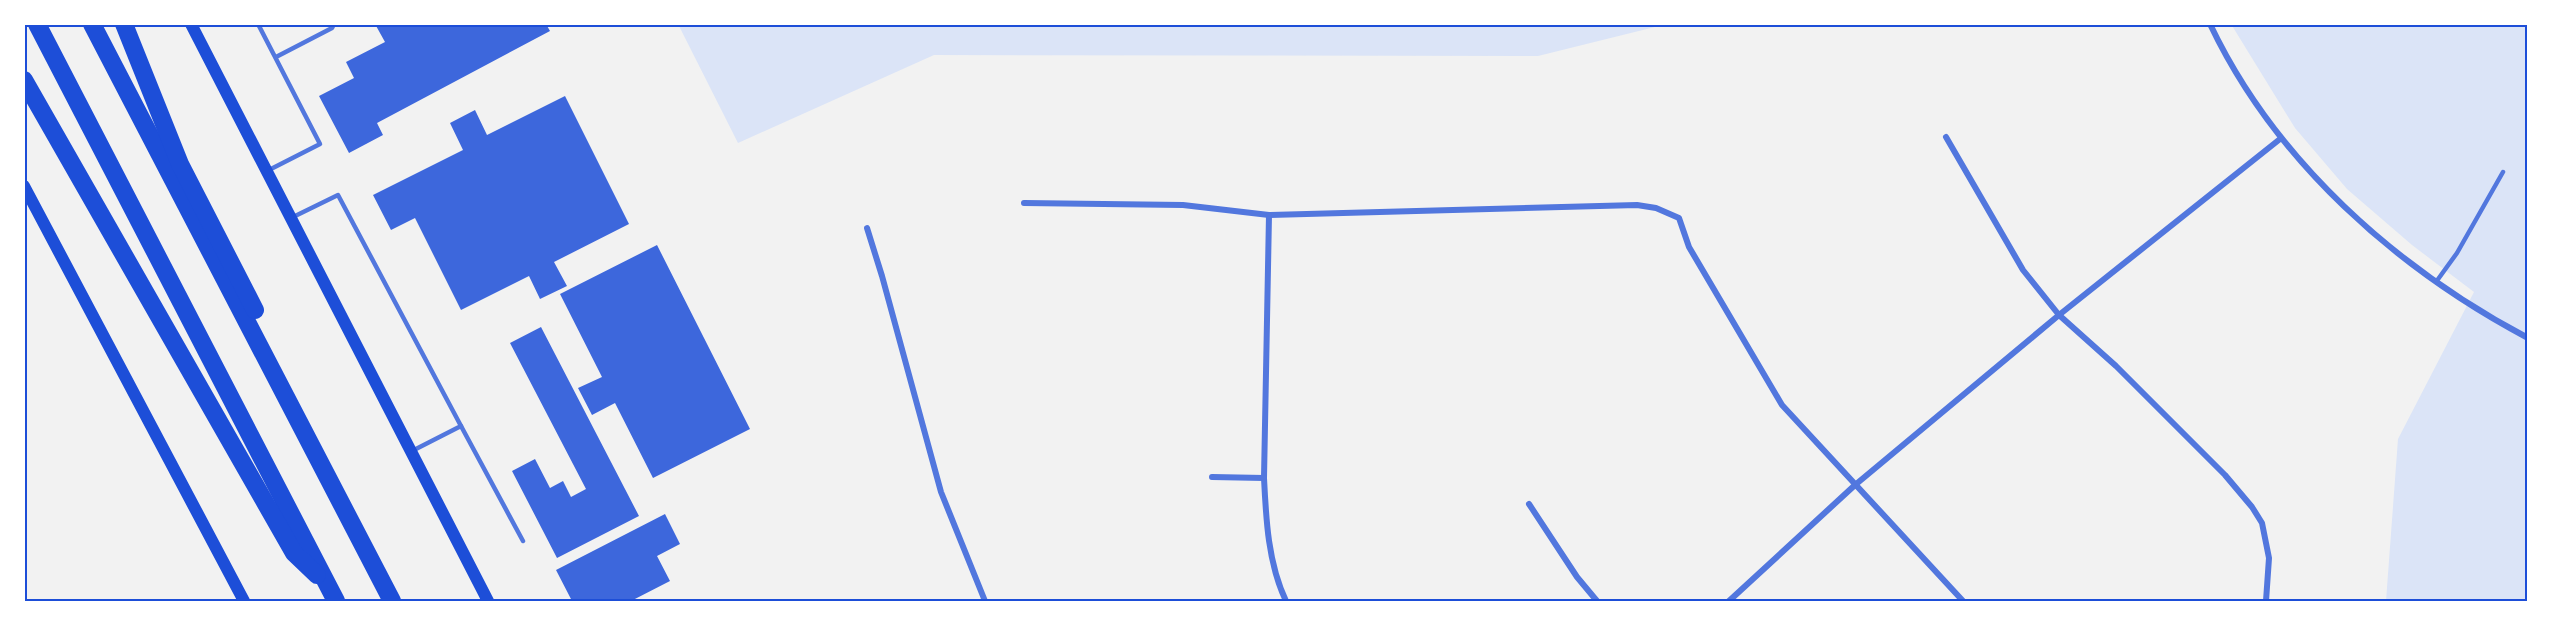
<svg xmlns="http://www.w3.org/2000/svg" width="2552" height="625" viewBox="0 0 2552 625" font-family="Arial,sans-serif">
<rect width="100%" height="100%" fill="#f2f2f2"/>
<g fill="#dbe4f7">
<path d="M678,24H1667L1538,56L934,55L738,143Z"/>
<path d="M2231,24H2528V601H2386L2398,439L2474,292L2412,245L2347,189L2295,128Z"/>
</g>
<g fill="#3d67dc">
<path d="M375,24H546L550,31L377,123L383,135L349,153L319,96L354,78L346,62L385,42Z"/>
<path d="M565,96L629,224L554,262L567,286L540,299L529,276L461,310L415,218L391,230L373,195L463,150L450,123L475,110L487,135Z"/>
<path d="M657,245L750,429L653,478L615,403L592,415L578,388L602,377L560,294Z"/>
<path d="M541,327L639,516L557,558L512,471L535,459L550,488L563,481L571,497L586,489L510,343Z"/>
<path d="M665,514L680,544L657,556L670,581L631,601H572L556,570Z"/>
</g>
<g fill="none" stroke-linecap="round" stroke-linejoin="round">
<g stroke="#5277de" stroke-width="4.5">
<path d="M258,24L320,144L267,171"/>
<path d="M276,57L332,28L334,24"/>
<path d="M291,218L338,195L461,426L412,451"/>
<path d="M2436,282L2457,253L2503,172"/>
<path d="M461,426L523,541"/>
</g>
<g stroke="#5277de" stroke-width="6">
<path d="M2210,24C2275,161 2396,268 2528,338"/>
<path d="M1946,137L2023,270L2059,315L2116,366L2225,475L2252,507L2262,523L2269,558L2266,601"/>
<path d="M1024,203L1183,205L1269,215L1637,205L1656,208L1679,218L1689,247L1782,405L1963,601"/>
<path d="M1269,215L1264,478C1266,519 1268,563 1286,601"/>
<path d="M867,228L882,276L941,492L985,601"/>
<path d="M1212,477L1264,478"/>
<path d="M1529,504L1577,577L1597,601"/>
<path d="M1729,601L1855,485L2059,315L2280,139"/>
</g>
<g stroke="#1d4ed8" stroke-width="12">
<path d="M191,24L488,601"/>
<path d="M24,186L244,601"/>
</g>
<g stroke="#1d4ed8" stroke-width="18">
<path d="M37,24L336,601"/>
<path d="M92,24L392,601"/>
<path d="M124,24L180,164L255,310"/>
<path d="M24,80L294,553L317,575"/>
</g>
</g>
<rect width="2552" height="625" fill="none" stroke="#ffffff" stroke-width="51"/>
<rect x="26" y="26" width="2500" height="574" fill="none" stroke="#1d4ed8" stroke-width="2"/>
</svg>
